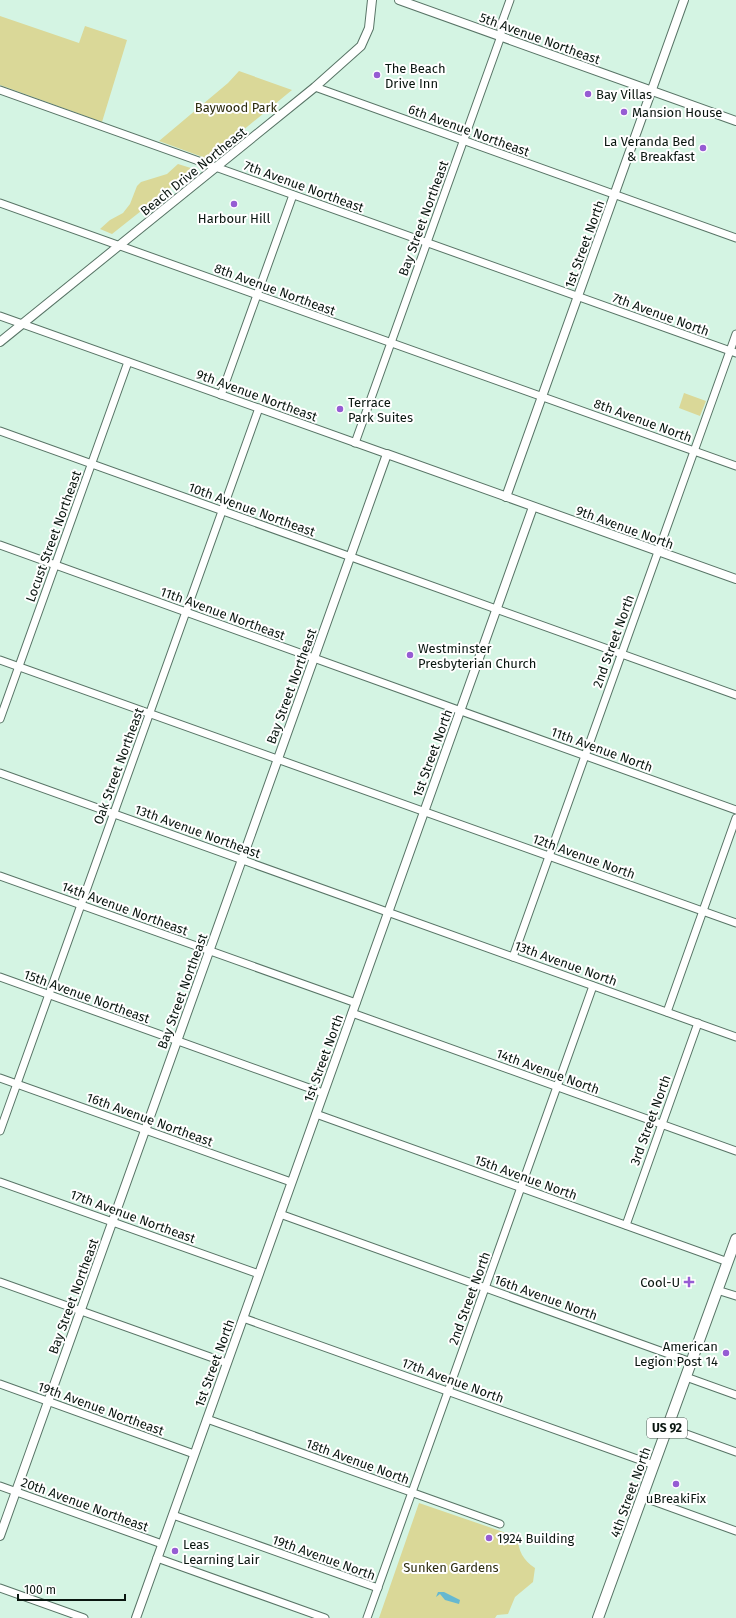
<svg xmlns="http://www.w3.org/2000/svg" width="736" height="1618" viewBox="0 0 736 1618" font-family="'Fira Sans',sans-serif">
<rect width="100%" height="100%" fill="#d4f4e3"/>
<g fill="#dad898">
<path d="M0,16L79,43L85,26L127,40L102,122L0,85Z"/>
<path d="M239,71L292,90L208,159L159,141L228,83Z"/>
<path d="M178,164L194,169L112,234L100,229L110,220L123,213L130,204L137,186L141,182L167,174Z"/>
<path d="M684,393L706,401L700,416L679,408Z"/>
<path d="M419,1503L518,1537C518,1551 523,1560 535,1568L533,1582L515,1597L508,1614L497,1615L495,1618H379Z"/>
</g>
<path fill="#66b8d0" d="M438,1592H444L460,1600L459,1604L445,1600L440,1594L436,1597Z"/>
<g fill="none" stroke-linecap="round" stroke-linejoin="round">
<defs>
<g id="minor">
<path d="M315,87L736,238"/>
<path d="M0,90L736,353"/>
<path d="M0,203L736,466"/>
<path d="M0,316L387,454"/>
<path d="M221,395L293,195"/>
<path d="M0,431L736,695"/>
<path d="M355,443L501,36V25L510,0"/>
<path d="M0,545L736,810"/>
<path d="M0,660L736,923"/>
<path d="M0,719L128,362"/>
<path d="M0,773L736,1037"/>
<path d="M0,876L356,1003"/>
<path d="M513,957L736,334"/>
<path d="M0,977L323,1093"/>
<path d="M667,1012L736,818"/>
<path d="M352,1013L736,1151"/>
<path d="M0,1078L291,1182"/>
<path d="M316,1114L728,1262"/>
<path d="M0,1131L259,408"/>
<path d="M0,1182L259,1274"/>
<path d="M280,1214L691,1362"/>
<path d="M626,1225L698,1023"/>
<path d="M0,1282L227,1363"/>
<path d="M717,1290L736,1296"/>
<path d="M243,1318L654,1465"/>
<path d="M686,1377L736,1395"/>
<path d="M0,1384L194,1454"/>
<path d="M207,1419L500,1524"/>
<path d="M667,1427L736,1452"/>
<path d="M0,1486L162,1544"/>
<path d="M642,1497L736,1531"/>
<path d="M173,1515L378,1588"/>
<path d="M157,1558L325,1618"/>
<path d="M0,1588L84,1618"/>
<path d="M367,1618L593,986"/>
</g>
<g id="tertiary">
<path d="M399,0L736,121"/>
<path d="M0,342L315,87L361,46L369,28L372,0"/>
<path d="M506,497L684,0"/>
<path d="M0,1536L387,454L736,579"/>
<path d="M136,1618L533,507"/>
</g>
<path id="primary" d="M598,1618L736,1239"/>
</defs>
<use href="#minor" stroke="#587466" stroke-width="9"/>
<use href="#tertiary" stroke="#587466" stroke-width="10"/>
<use href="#primary" stroke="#587466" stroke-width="12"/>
<use href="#minor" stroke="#fff" stroke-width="7"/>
<use href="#tertiary" stroke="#fff" stroke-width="8"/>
<use href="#primary" stroke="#fff" stroke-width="10"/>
</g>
<g fill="#965cd3" stroke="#fff" stroke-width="1.5">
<circle cx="377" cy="75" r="4"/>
<circle cx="588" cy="94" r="4"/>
<circle cx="624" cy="112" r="4"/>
<circle cx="703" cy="148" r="4"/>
<circle cx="234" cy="204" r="4"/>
<circle cx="340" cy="409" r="4"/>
<circle cx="410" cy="655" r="4"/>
<path d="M687 1276h4v4h4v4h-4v4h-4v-4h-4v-4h4z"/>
<circle cx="726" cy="1353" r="4"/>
<circle cx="676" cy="1484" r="4"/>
<circle cx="489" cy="1538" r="4"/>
<circle cx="175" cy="1551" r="4"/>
</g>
<g text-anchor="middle" stroke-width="4" stroke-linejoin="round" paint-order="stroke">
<rect fill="#fff" stroke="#535b57" stroke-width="1" x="647" y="1418" width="40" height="20" rx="3"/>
<g font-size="12" font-weight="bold" fill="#09150f">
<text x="667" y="1432">US 92</text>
</g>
<g font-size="13" fill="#09150f" stroke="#fff">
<text transform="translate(540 38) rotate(20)" y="5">5th Avenue Northeast</text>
<text transform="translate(469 130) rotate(20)" y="5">6th Avenue Northeast</text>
<text transform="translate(193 171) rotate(-39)" y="5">Beach Drive Northeast</text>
<text transform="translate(304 186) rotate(20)" y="5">7th Avenue Northeast</text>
<text transform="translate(423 218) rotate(-70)" y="5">Bay Street Northeast</text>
<text transform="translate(584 244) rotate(-70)" y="5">1st Street North</text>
<text transform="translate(275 289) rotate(20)" y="5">8th Avenue Northeast</text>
<text transform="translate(661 314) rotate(20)" y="5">7th Avenue North</text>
<text transform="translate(257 395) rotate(20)" y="5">9th Avenue Northeast</text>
<text transform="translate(643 420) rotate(20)" y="5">8th Avenue North</text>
<text transform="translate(252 509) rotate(20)" y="5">10th Avenue Northeast</text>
<text transform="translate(625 527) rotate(20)" y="5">9th Avenue North</text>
<text transform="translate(53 536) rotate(-70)" y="5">Locust Street Northeast</text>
<text transform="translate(223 613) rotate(20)" y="5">11th Avenue Northeast</text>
<text transform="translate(613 641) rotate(-70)" y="5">2nd Street North</text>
<text transform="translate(291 686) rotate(-70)" y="5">Bay Street Northeast</text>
<text transform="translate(602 749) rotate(20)" y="5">11th Avenue North</text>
<text transform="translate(432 753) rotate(-70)" y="5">1st Street North</text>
<text transform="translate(118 766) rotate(-70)" y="5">Oak Street Northeast</text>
<text transform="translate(198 831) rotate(20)" y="5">13th Avenue Northeast</text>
<text transform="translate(584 856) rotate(20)" y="5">12th Avenue North</text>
<text transform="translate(125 908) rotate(20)" y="5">14th Avenue Northeast</text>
<text transform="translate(566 963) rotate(20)" y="5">13th Avenue North</text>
<text transform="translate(182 991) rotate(-70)" y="5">Bay Street Northeast</text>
<text transform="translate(87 996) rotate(20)" y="5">15th Avenue Northeast</text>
<text transform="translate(323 1058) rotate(-70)" y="5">1st Street North</text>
<text transform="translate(548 1071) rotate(20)" y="5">14th Avenue North</text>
<text transform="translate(150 1119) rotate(20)" y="5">16th Avenue Northeast</text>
<text transform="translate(650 1120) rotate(-70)" y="5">3rd Street North</text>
<text transform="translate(526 1177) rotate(20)" y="5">15th Avenue North</text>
<text transform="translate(133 1216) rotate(20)" y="5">17th Avenue Northeast</text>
<text transform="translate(73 1296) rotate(-70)" y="5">Bay Street Northeast</text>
<text transform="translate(546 1297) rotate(20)" y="5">16th Avenue North</text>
<text transform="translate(469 1298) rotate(-70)" y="5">2nd Street North</text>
<text transform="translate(214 1363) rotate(-70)" y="5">1st Street North</text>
<text transform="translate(453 1380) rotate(20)" y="5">17th Avenue North</text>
<text transform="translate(101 1408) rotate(20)" y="5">19th Avenue Northeast</text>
<text transform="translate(358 1461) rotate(20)" y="5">18th Avenue North</text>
<text transform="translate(630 1492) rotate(-70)" y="5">4th Street North</text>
<text transform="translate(85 1504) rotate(20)" y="5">20th Avenue Northeast</text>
<text transform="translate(324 1557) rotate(20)" y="5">19th Avenue North</text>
</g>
<g font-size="13" fill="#09150f" stroke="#fff" text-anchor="start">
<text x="385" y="73">The Beach<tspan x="385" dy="15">Drive Inn</tspan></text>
<text x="596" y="99">Bay Villas</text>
<text x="632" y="117">Mansion House</text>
<text x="695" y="146" text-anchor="end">La Veranda Bed<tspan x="695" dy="15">&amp; Breakfast</tspan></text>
<text x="234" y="223" text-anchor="middle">Harbour Hill</text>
<text x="348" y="407">Terrace<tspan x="348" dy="15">Park Suites</tspan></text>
<text x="418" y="653">Westminster<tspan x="418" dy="15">Presbyterian Church</tspan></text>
<text x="680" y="1287" text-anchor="end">Cool-U</text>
<text x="718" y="1351" text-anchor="end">American<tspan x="718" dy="15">Legion Post 14</tspan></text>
<text x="676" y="1503" text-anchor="middle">uBreakiFix</text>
<text x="497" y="1543">1924 Building</text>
<text x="183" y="1549">Leas<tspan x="183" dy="15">Learning Lair</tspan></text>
</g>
<g font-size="13" fill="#2c2b0d" stroke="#fff">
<text x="236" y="112">Baywood Park</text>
<text x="451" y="1572">Sunken Gardens</text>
</g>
</g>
<path d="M18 1594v6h107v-6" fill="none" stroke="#09150f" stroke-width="2"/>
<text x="24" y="1594" font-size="12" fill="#09150f" stroke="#ffffff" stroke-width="3" paint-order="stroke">100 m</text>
</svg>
